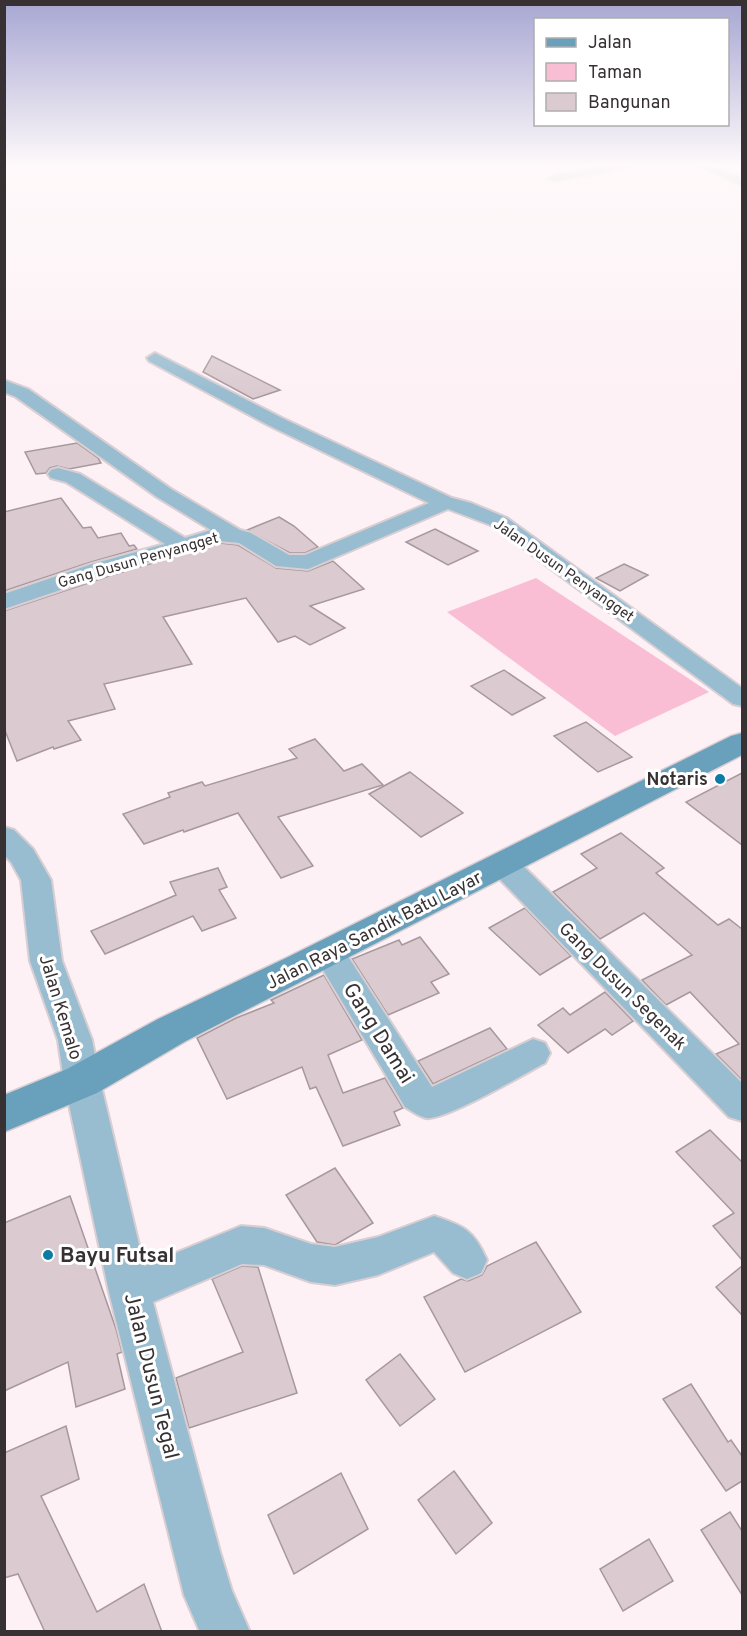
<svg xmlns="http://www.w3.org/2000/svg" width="747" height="1636" viewBox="0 0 747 1636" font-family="Overpass,sans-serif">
<rect width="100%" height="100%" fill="#fdf1f5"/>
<path fill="#f9bed4" d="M536,578L709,692L615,736L447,612Z"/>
<g fill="#dbcbd0" stroke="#a7989d" stroke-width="1.5">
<path d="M212,356L280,390L253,399L203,372Z"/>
<path d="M77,443L98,458L101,463L69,469L57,466L50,468L46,473L36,474L25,452Z"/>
<path d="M61,498L83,528L91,527L98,538L121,533L129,546L134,545L137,549L91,562L4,591V512Z"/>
<path d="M279,517L294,526L318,547L305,553H290L247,530Z"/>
<path d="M435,529L478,551L448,565L406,542Z"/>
<path d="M220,543L238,545L276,568L308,571L333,561L364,589L310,606L345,628L310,645L295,636L278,642L246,598L163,617L192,664L104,684L115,709L68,721L81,740L54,749L53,747L17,761L4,728V611L109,576Z"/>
<path d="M624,564L648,575L620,591L596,578Z"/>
<path d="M504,670L545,698L512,715L471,686Z"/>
<path d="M586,722L632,757L598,772L554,736Z"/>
<path d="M315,739L344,771L362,764L383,785L278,817L313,866L281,878L238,813L184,832L183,830L144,844L123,814L170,797L168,793L202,782L205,786L297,758L289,749Z"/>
<path d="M410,772L463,813L421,837L369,794Z"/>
<path d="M742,773V845L686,802Z"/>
<path d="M621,833L664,868L656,873L718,925L729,919L742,929V1080L716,1054L739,1044L690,992L666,1005L642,980L692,955L644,913L600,939L553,892L597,868L581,854Z"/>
<path d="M218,868L227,887L219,890L236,918L202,931L193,916L105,954L91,931L176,895L170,882Z"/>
<path d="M525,908L571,956L540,975L489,928Z"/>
<path d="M420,937L449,974L431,982L439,993L388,1015L352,959L399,940L402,945Z"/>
<path d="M324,975L362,1040L328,1055L343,1093L385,1078L403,1108L394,1112L400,1125L343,1146L316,1087L310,1089L302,1067L227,1099L197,1038L236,1018L274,1003L271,1000Z"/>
<path d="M605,992L633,1021L612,1035L605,1029L568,1053L538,1025L563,1008L570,1015Z"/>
<path d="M490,1028L507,1049L433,1084L418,1061Z"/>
<path d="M710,1130L742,1162V1260L713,1226L734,1213L676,1152Z"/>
<path d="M335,1168L373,1223L335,1245L317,1242L286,1195Z"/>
<path d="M70,1196L116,1329L122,1352L117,1354L125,1389L76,1407L68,1362L4,1391V1223Z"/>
<path d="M536,1242L581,1312L465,1372L424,1297L461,1279L468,1281L482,1275L487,1266Z"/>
<path d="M242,1266L258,1267L297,1393L189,1428L176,1378L243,1352L212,1279Z"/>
<path d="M742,1266V1315L716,1287Z"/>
<path d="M400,1354L435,1399L400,1426L366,1380Z"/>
<path d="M691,1384L728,1442L731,1440L742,1456V1481L726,1491L663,1399Z"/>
<path d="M66,1426L79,1479L41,1496L97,1612L144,1584L162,1632H45L18,1574L4,1578V1453Z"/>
<path d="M454,1471L492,1523L456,1554L418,1500Z"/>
<path d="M341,1473L368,1529L294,1574L268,1515Z"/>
<path d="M730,1512L742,1531V1595L701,1530Z"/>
<path d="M649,1539L673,1581L623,1611L600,1569Z"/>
</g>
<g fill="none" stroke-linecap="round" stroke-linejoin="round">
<defs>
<g id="minor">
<path d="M608,165H634L629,168L554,181L548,178L554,175Z"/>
<path d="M693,165H709L742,178V185Z"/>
<path d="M155,353L282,418L452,498L471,503L507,518L742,688V706L733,704L493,526L448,509L308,569L276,566L239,543L219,541L108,574L4,609V594L92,564L165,544L66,482L51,478L48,474L51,470L58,468L80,474L185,538L211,530L157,497L16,397L4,392V380L28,389L171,489L240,530L251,533L289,555H305L429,503L270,426L149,361L147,358Z"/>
<path d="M4,827L14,830L33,849L51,880L62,961L92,1040L100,1081L144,1266L241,1226L264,1228L311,1244L335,1247L378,1237L434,1216C464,1226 474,1230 487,1260L481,1273L467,1279L453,1273L434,1252L378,1275L335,1285L311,1282L264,1265L242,1264L153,1302L220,1552L232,1591L250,1632H200L184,1595L109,1292L64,1081L58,1040L30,961L21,880L11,862L4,855Z"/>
<path d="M504,855L515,858L742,1083V1121L729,1117L493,872L489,865L493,858Z"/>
<path d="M329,941L340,944L432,1087L533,1039L545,1043L550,1053L545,1063C524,1074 445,1121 426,1118C418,1116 412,1111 405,1107L313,953L318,944Z"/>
</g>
<path id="secondary" d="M742,733V755L186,1041L97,1093L4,1132V1095L67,1069L158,1019L288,957L731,736Z"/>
</defs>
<use href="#minor" stroke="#d9ced2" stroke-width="4"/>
<use href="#secondary" stroke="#d9ced2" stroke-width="3"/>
<use href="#minor" fill="#98bdd0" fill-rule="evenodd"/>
<use href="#secondary" fill="#69a1bd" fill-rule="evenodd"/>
</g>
<linearGradient id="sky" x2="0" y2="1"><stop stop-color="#a6a6d2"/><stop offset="0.42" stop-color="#fef9fa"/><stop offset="1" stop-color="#fef9fa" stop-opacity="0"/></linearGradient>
<rect width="747" height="394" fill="url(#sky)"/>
<g fill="#0d7ba4" stroke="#fff" stroke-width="2">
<circle cx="720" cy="779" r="6"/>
<circle cx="48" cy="1255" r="6"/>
</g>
<g text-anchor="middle" stroke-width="6" stroke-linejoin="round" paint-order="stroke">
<g font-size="15" fill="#373133" stroke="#fff">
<text transform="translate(138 560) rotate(-16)" y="5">Gang Dusun Penyangget</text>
<text transform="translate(564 570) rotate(35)" y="5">Jalan Dusun Penyangget</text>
</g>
<g font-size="18" font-weight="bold" fill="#373133" stroke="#fff" text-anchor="end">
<text x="708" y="785">Notaris</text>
</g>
<g font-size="18" fill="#373133" stroke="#fff">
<text transform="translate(374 930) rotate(-27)" y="6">Jalan Raya Sandik Batu Layar</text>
<text transform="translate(623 986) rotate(45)" y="6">Gang Dusun Segenak</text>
<text transform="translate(61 1007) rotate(73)" y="6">Jalan Kemalo</text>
</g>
<g font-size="21" fill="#373133" stroke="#fff">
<text transform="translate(379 1033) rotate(58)" y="7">Gang Damai</text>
<text transform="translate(152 1376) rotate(76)" y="7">Jalan Dusun Tegal</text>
</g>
<g font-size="21" font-weight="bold" fill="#373133" stroke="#fff" text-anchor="start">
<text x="60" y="1262">Bayu Futsal</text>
</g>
</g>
<rect width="747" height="1636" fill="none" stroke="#373133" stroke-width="12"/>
<rect x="534" y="18" width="195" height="108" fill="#ffffff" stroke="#afadad" stroke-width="1.5"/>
<rect x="546" y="38" width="30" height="9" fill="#69a1bd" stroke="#afadad" stroke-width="1.5"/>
<text x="588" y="48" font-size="18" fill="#373133">Jalan</text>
<rect x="546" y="63" width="30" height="18" fill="#f9bed4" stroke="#afadad" stroke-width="1.5"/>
<text x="588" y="78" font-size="18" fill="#373133">Taman</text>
<rect x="546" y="93" width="30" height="18" fill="#dbcbd0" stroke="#afadad" stroke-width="1.5"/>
<text x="588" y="108" font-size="18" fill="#373133">Bangunan</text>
</svg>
